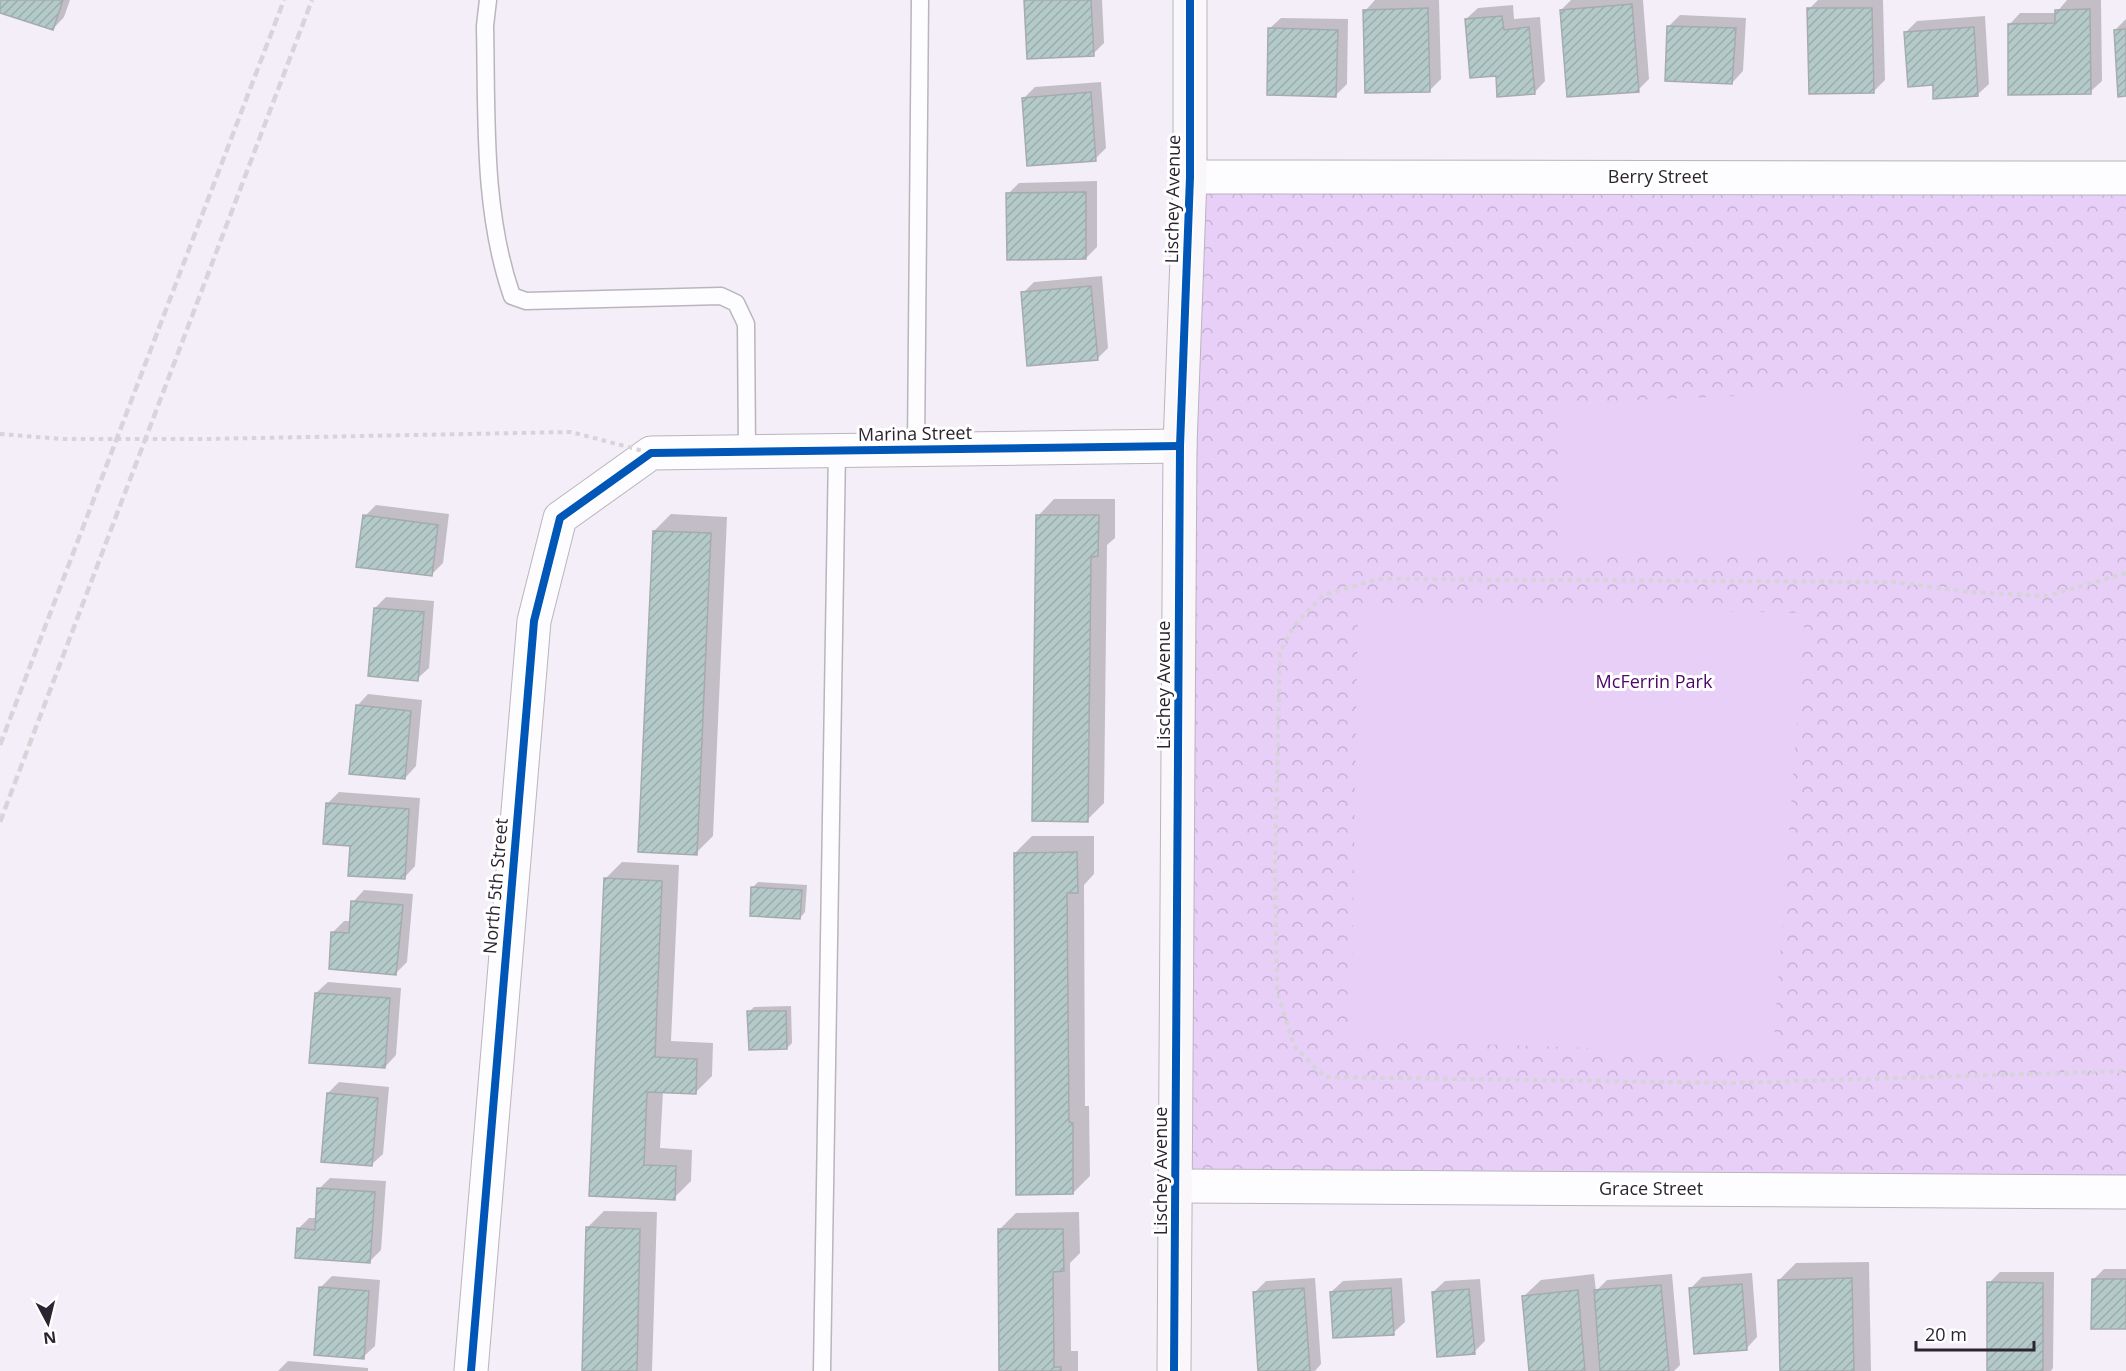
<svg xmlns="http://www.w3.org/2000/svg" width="2126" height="1371" viewBox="0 0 2126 1371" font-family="'Open Sans',sans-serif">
<defs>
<pattern id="park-crowns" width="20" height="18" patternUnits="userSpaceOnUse" patternTransform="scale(1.5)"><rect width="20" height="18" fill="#e7cff7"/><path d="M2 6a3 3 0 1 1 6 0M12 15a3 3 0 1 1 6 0" fill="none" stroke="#c6b2d4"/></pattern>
<pattern id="building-hatch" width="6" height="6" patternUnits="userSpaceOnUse" patternTransform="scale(1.5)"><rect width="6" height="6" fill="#b3cac9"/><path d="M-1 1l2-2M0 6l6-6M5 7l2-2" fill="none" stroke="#9aadad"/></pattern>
</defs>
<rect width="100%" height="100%" fill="#f4eef8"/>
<path fill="url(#park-crowns)" d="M1190,177L2126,178V1187L1176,1186Z"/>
<g fill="#e7cff7">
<path d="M1862,391L1861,554L1561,552V403Z"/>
<path d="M1358,603L1805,613L1773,1054L1351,1040Z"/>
</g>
<g fill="#0003">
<path d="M0,0H70L64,17L53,29L0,11Z"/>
<path d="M1025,0H1102L1104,43L1093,54Z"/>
<path d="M1375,0H1439L1441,79L1430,90L1365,11Z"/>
<path d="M1571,0H1643L1649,79L1638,90L1561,10Z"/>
<path d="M1818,0H1883L1885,80L1874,91L1809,9Z"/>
<path d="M2067,0H2101L2102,81L2090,92L2009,25L2020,13H2056Z"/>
<path d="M1513,5L1514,19L1540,17L1545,81L1534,93L1497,74L1466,19L1478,8Z"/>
<path d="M1680,15L1746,18L1743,71L1732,83L1669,26Z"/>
<path d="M1985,16L1989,84L1977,95L1934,83L1906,32L1917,21Z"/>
<path d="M1281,18L1348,19L1347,84L1336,95L1269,29Z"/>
<path d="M2126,19V95L2115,30Z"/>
<path d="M1101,82L1106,148L1095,159L1024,98L1035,87Z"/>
<path d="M1097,181V247L1086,258L1008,194L1019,183Z"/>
<path d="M1102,276L1108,348L1097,359L1023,293L1034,282Z"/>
<path d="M1054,499H1115V538L1107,545L1104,803L1087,820L1038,516Z"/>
<path d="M376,505L449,514L443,563L431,575L365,516Z"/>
<path d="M671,514L727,517L713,836L696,853L654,531Z"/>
<path d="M386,597L434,601L429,668L417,679L375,608Z"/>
<path d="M368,694L422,700L416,766L405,778L357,706Z"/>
<path d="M339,792L420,798L415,866L404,878L351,844L327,804Z"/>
<path d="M1032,836H1094V874L1084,885L1085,1106H1089L1090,1176L1073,1193L1015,853Z"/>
<path d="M622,862L679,865L671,1041L713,1043L712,1076L695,1093L663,1091L660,1148L692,1150L691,1181L674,1198L591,1194L605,879Z"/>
<path d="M758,882L807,885L805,912L800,918L753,887Z"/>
<path d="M364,890L413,894L407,962L396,973L333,932L344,921H351L353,902Z"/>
<path d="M328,982L401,988L396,1055L385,1067L316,993Z"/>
<path d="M791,1006L792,1043L787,1048L749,1012L754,1007Z"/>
<path d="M339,1082L389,1087L383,1154L371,1165L328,1093Z"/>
<path d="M330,1178L386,1181L381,1250L370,1261L298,1229L309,1218H317L319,1189Z"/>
<path d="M604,1211L657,1212L652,1371H583L587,1228Z"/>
<path d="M1079,1212L1080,1253L1070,1263L1071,1351H1078V1371H1001L999,1230L1016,1213Z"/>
<path d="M1869,1262L1871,1371H1781L1779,1280L1796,1263Z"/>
<path d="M2104,1269H2126V1327L2093,1280Z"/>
<path d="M2000,1272H2054L2053,1368L2051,1371H1988L1989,1283Z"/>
<path d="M1752,1273L1757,1337L1746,1349L1691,1288L1702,1277Z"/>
<path d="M1594,1274L1596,1291L1607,1280L1672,1274L1680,1365L1674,1371H1530L1524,1296L1541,1280Z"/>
<path d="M332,1276L380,1280L375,1346L363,1357L320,1288Z"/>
<path d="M1315,1278L1321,1364L1315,1371H1260L1255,1292L1266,1281Z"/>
<path d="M1402,1278L1405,1322L1393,1333L1331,1292L1343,1281Z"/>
<path d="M1480,1279L1485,1341L1474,1352L1433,1292L1445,1281Z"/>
<path d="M288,1361L368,1368V1371H278Z"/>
</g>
<g fill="url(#building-hatch)" stroke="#a6abae" stroke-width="1.5">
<path d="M0,0H63L53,30L0,13Z"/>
<path d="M1024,0H1091L1094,56L1027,59Z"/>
<path d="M1632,4L1639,92L1567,97L1560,10Z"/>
<path d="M1428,8L1430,92L1365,93L1363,10Z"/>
<path d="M1807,8H1872L1874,93L1809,94Z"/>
<path d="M2090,9L2091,94L2008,95V24L2055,23V10Z"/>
<path d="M1502,16L1504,30L1529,27L1535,94L1497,97L1496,76L1470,78L1465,19Z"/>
<path d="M1667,26L1736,28L1732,84L1665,81Z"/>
<path d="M1974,27L1978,96L1933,99V85L1908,87L1904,32Z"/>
<path d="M1268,28L1338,30L1336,97L1267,95Z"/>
<path d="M2126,29V96L2118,97L2114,30Z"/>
<path d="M1091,92L1096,161L1027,166L1022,98Z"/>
<path d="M1086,192V259L1007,260L1006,193Z"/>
<path d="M1091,286L1098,360L1027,366L1021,292Z"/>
<path d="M363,515L438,525L432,576L356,567Z"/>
<path d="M1036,515H1099L1098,556L1091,557L1088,822L1032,821Z"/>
<path d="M653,531L711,533L697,855L638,852Z"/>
<path d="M374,608L424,612L418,681L368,676Z"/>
<path d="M356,705L411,711L405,779L349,774Z"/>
<path d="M326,803L409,809L405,879L348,876L350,846L323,844Z"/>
<path d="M1077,852L1078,893H1067L1069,1122L1073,1123V1194L1016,1195L1014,853Z"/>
<path d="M604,878L662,881L655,1057L697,1059L696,1094L647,1092L644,1165L676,1166L675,1200L589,1196Z"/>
<path d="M751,887L802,890L800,919L750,916Z"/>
<path d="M351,901L403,905L396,975L329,969L331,932L349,933Z"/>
<path d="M315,993L390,998L385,1068L309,1063Z"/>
<path d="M747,1011H786L787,1049L749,1050Z"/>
<path d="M327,1093L378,1098L372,1166L321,1162Z"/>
<path d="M317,1188L375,1192L370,1263L295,1258L297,1228L315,1230Z"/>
<path d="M586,1227L640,1229L637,1371H582Z"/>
<path d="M998,1229H1063L1064,1271L1053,1272L1054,1367H1061V1371H999Z"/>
<path d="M1852,1278L1854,1371H1780L1778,1280Z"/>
<path d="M2092,1279H2126V1329H2091Z"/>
<path d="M1987,1282L2043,1283V1371H1987Z"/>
<path d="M1742,1284L1747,1350L1694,1354L1689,1288Z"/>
<path d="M1661,1285L1669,1371H1600L1594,1290Z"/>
<path d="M319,1287L369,1291L364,1359L314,1355Z"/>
<path d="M1304,1288L1310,1371H1258L1253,1292Z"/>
<path d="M1391,1288L1394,1335L1333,1338L1330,1292Z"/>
<path d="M1469,1289L1475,1354L1437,1357L1432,1292Z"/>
<path d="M1578,1290L1585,1371H1529L1522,1296Z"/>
</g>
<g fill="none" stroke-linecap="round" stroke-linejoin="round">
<defs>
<g id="lane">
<path d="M488,0L485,26C487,115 482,210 512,296L526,301L721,296L736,303L746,324L747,452"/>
<path d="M916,449L920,0"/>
<path d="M822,1371L837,450"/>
</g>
<g id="street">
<path d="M1190,177L2126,178"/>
<path d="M1176,1186L2126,1192"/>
<path d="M471,1371L534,621L560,518L651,453L1180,446"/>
</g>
<path id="secondary" d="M1174,1371L1180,446L1190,177V0"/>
</defs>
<use href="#lane" stroke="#bab4be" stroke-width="19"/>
<use href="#street" stroke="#bab4be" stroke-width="35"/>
<use href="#secondary" stroke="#bab4be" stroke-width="35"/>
<path stroke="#d6d4d8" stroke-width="4" stroke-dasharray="4.5 4.5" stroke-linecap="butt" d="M2126,573L2047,596L1968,592L1895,582L1378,579L1323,595L1293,627L1280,653L1275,865L1277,991L1294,1046L1325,1077L1732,1083L2126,1071"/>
<use href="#lane" stroke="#fdfcfe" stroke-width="16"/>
<use href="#street" stroke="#fdfcfe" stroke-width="33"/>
<use href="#secondary" stroke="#faf7fb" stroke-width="33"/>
<g stroke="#d7d5d9" stroke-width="4.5" stroke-dasharray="9 4.5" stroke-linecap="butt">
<path d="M0,745L284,0"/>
<path d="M0,822L312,0"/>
</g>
<path stroke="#d6d4d8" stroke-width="4" stroke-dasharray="4.5 4.5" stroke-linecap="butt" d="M0,434L62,439H205L571,432L651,453"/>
<defs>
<g id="cycleway">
<path d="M471,1371L534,621L560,518L651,453L1180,446"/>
<path d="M1174,1371L1180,446L1190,177V0"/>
</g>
</defs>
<use href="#cycleway" stroke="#fff" stroke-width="11"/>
<use href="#cycleway" stroke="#0057b8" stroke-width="8"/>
</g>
<g text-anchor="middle" stroke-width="6" stroke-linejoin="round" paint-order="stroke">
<g font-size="18" fill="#2c2430" stroke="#fff">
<text x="1658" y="183">Berry Street</text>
<text transform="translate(1173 199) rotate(-89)" y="6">Lischey Avenue</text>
<text transform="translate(915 434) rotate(-1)" y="6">Marina Street</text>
<text transform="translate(1164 685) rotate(-90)" y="6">Lischey Avenue</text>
<text transform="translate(496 886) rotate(-85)" y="6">North 5th Street</text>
<text transform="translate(1161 1171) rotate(-90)" y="6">Lischey Avenue</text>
<text x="1651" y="1195">Grace Street</text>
</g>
<g font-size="18" fill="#4c0569" stroke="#fff">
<text x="1654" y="688">McFerrin Park</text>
</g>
</g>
<g transform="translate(48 1323) rotate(173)" stroke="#ffffff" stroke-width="4.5" paint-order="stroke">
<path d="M0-4.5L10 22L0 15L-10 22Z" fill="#2c2430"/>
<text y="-9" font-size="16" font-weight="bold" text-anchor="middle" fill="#2c2430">N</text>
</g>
<path d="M1916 1341v9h118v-9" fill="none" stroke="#2c2430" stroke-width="3"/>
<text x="1925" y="1341" font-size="18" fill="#2c2430" stroke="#ffffff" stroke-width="4.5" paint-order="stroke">20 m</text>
</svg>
